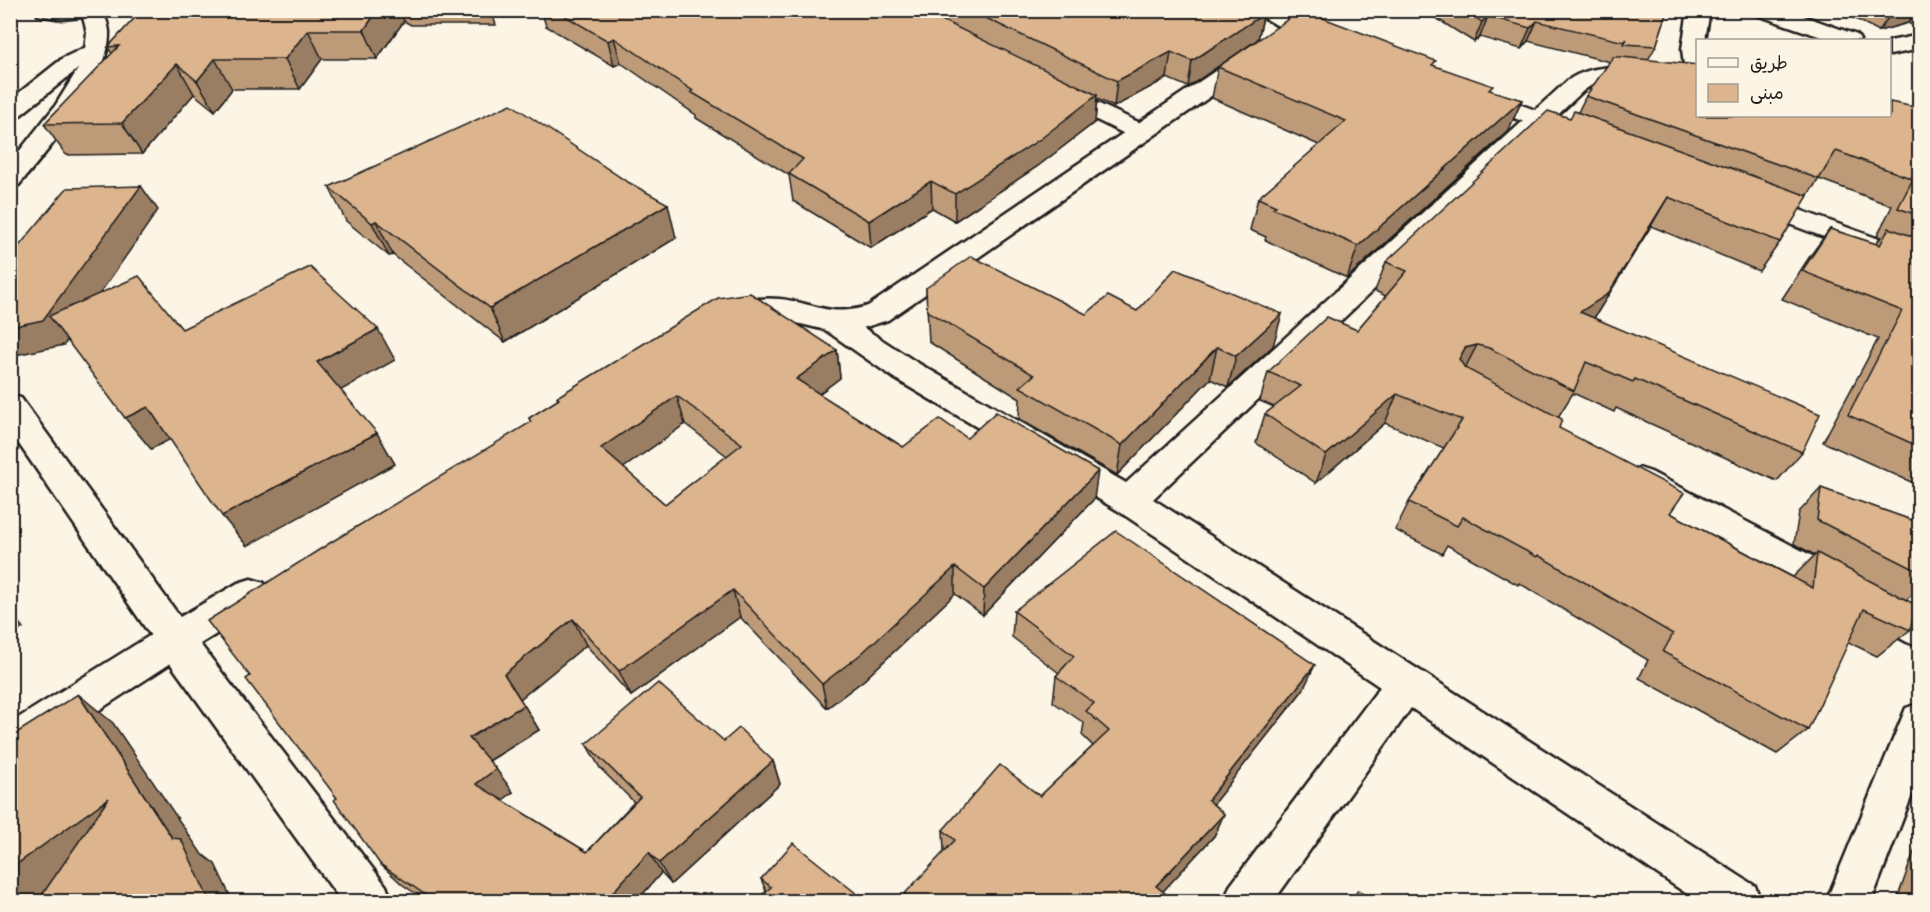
<svg xmlns="http://www.w3.org/2000/svg" width="1930" height="912" viewBox="0 0 1930 912" font-family="'Gochi Hand','Playpen Sans Arabic',sans-serif">
<rect width="100%" height="100%" fill="#fcf5e5"/>
<filter id="ink" filterUnits="userSpaceOnUse"><feTurbulence type="fractalNoise" baseFrequency=".0167" numOctaves="2"/><feDisplacementMap in="SourceGraphic" scale="12" xChannelSelector="R" yChannelSelector="G"/><feConvolveMatrix kernelMatrix="1 2 1 2 8 2 1 2 1" color-interpolation-filters="sRGB"/></filter>
<g filter="url(#ink)">
<g fill="none" stroke-linecap="round" stroke-linejoin="round">
<defs>
<g id="minor">
<path d="M1220,10H1246L1285,33L1288,38L1285,43L1277,45L1269,43L1222,15Z"/>
<path d="M1688,10H1710L1705,40H1698V91L1609,81L1596,82L1583,91L1153,499L1755,886L1761,902H1699L1411,708L1273,902H1224L1230,886L1380,687L1117,510L894,378L824,329L819,322L824,315L834,312L844,315L916,362L1126,483L1567,81C1600,57 1647,70 1685,75L1682,49Z"/>
<path d="M1755,10H1787L1857,35L1860,40H1830L1757,15Z"/>
<path d="M1920,35V49L1890,55V41Z"/>
<path d="M95,43L103,45L106,50L103,55L79,68L18,117L10,119V100L63,58Z"/>
<path d="M1056,84L1151,128L1154,133L1151,138L1142,140L1133,138L1048,96L1044,91L1048,86Z"/>
<path d="M1639,468L1651,472L1920,612V647L1907,642L1627,490L1622,481L1627,472Z"/>
<path d="M175,624L188,628L194,640L188,652L24,759L10,765V723L162,628Z"/>
<path d="M1920,703V774L1871,902H1826L1906,708Z"/>
</g>
<g id="tertiary">
<path d="M1475,88L1590,130L1593,135L1590,140L1581,142L1572,140L1467,100L1463,95L1467,90Z"/>
<path d="M1753,193L1920,254V273L1744,207L1740,201L1744,195Z"/>
</g>
<g id="secondary">
<path d="M36,10H103C105,18 109,25 109,33C110,81 48,149 19,185L10,188V163L55,106L78,69L85,50L87,33L83,17L62,19L38,15Z"/>
<path d="M1299,10H1321L1302,33L888,320L856,330L834,332L780,319L729,323L719,320L714,313L719,306C738,301 760,297 780,299C815,303 829,318 868,306L1286,23Z"/>
<path d="M10,395L21,398L180,617L238,583L251,579L264,583L269,594L264,605L200,644L386,886L392,902H342L162,652L10,431Z"/>
</g>
</defs>
<use href="#minor" stroke="#1c1c1c" stroke-width="5"/>
<use href="#tertiary" stroke="#1c1c1c" stroke-width="5"/>
<use href="#secondary" stroke="#1c1c1c" stroke-width="5"/>
<use href="#minor" fill="#fcf5e5" fill-rule="evenodd"/>
<use href="#tertiary" fill="#fcf5e5" fill-rule="evenodd"/>
<use href="#secondary" fill="#fcf5e5" fill-rule="evenodd"/>
</g>
<g fill="#bd9b79" stroke="#1c1c1c" stroke-width="1.5" fill-rule="evenodd">
<path d="M142,10H491L496,25H411L404,21L377,59H322L300,89H232L215,111L194,94L142,154L66,155L44,124L112,54L108,47Z"/>
<path d="M541,10H1272L1263,17L1258,39L1188,87L1167,78L1114,107L1097,99L1095,122L1038,166L955,221L932,208L871,248L793,201L789,175L696,118V115L621,63L614,66L546,26Z"/>
<path d="M1423,10H1668L1656,46L1648,60L1913,107L1920,97V486L1823,442L1878,339L1782,299L1810,256L1830,229L1876,244L1881,237L1877,236L1892,206L1819,179L1807,196L1780,242L1759,271L1651,226L1594,318L1802,452L1777,481L1616,408L1614,412L1573,393L1558,417L1559,428L1670,513L1793,577L1815,555L1794,544L1799,512L1821,488L1920,523V588L1906,600L1910,630L1877,656L1848,642L1808,730L1777,754L1639,678L1648,660L1519,583L1518,585L1447,545L1442,554L1395,530L1409,502L1444,448L1385,423L1316,483L1256,443L1265,414L1274,407L1260,401L1268,372L1357,330L1386,296L1375,291L1386,262L1578,112L1586,96L1610,62L1528,41L1521,49L1480,37L1474,42Z"/>
<path d="M1838,10H1920V29L1908,23L1879,31Z"/>
<path d="M1435,66L1491,91L1522,100L1508,131L1347,278L1265,240L1266,237L1250,230L1258,198L1319,145L1212,98L1218,67Z"/>
<path d="M329,187L676,238L505,342L393,255L389,256L346,221Z"/>
<path d="M926,288L1086,314L1137,311L1273,346L1228,387L1210,379L1117,475L1019,419L1020,399L929,342Z"/>
<path d="M837,350L840,378L819,394L903,447L967,438L1094,499L983,615L955,594L864,680L827,708L740,617L631,696L586,645L520,699L539,730L489,761L513,792L502,800L587,852L634,802L600,768L586,744L724,741L773,761L780,784L671,884L661,873L636,902H428L403,885L380,864L337,798L250,676L531,423L529,418L558,400L557,397ZM685,424L727,456L665,504L623,468Z"/>
<path d="M1014,611L1303,690L1213,804L1224,814L1214,836L1162,892L944,851L943,830L1040,796L1093,746L1082,735L1084,723L1053,702L1056,676L1059,673L1012,637Z"/>
<path d="M1920,835V902H1896Z"/>
<path d="M761,879L867,902L766,891Z"/>
</g>
<g fill="#9a7e63" stroke="#1c1c1c" stroke-width="1.5">
<path d="M378,10H399L404,21L377,59L364,30Z"/>
<path d="M1264,10H1272L1263,17L1258,39L1188,87L1192,61L1263,14Z"/>
<path d="M1893,10H1916L1908,23L1879,31Z"/>
<path d="M1488,16L1480,37L1474,42L1482,22Z"/>
<path d="M1537,21L1528,41L1521,49L1530,28Z"/>
<path d="M308,30L322,59L300,89L285,59Z"/>
<path d="M614,38L621,63L614,66L608,41Z"/>
<path d="M1171,52L1167,78L1114,107L1117,81Z"/>
<path d="M215,59L232,89L215,111L197,81Z"/>
<path d="M177,64L194,94L142,154L122,123Z"/>
<path d="M1097,95L1095,122L1038,166L955,221V194Z"/>
<path d="M1522,100L1508,131L1347,278L1358,246Z"/>
<path d="M931,181L932,208L871,248L869,221Z"/>
<path d="M141,186L158,210L64,345L10,356V327Z"/>
<path d="M1668,197L1651,226L1591,323L1580,312Z"/>
<path d="M668,204L676,238L505,342L490,308Z"/>
<path d="M376,221L393,255L389,256L372,223Z"/>
<path d="M1282,314L1273,346L1228,387L1236,356Z"/>
<path d="M378,329L395,360L336,393L317,362Z"/>
<path d="M1477,345L1462,374L1459,359L1465,348Z"/>
<path d="M1217,347L1210,379L1117,475L1122,445Z"/>
<path d="M837,350L840,378L800,408L796,379Z"/>
<path d="M1397,394L1385,423L1316,483L1326,455Z"/>
<path d="M677,396L685,424L612,476L601,448Z"/>
<path d="M148,407L173,438L151,449L125,418Z"/>
<path d="M377,433L395,464L247,546L222,516Z"/>
<path d="M1098,471L1094,499L983,615L984,589Z"/>
<path d="M955,567V594L864,680L827,708L822,684Z"/>
<path d="M733,590L740,617L631,696L619,671Z"/>
<path d="M10,611L23,628L10,636Z"/>
<path d="M573,619L586,645L520,699L504,674Z"/>
<path d="M1315,665L1303,690L1199,822L1208,800Z"/>
<path d="M78,694L113,723L201,853L215,864L233,902H210L172,838Z"/>
<path d="M524,705L539,730L487,762L469,738Z"/>
<path d="M773,761L780,784L671,884L659,863Z"/>
<path d="M496,769L513,792L494,807L476,784Z"/>
<path d="M109,798L40,902H10V869Z"/>
<path d="M1224,814L1214,836L1153,902L1156,886Z"/>
<path d="M649,852L661,873L636,902H604Z"/>
</g>
<g fill="#dcb48d" stroke="#1c1c1c" stroke-width="1.5" fill-rule="evenodd">
<path d="M142,10H378L364,30H308L285,59H215L197,81L177,64L122,123L44,124L119,46L108,47Z"/>
<path d="M555,10H921L1097,95L1039,140L955,194L931,181L869,221L789,174L803,159L691,92L693,91L614,38L608,41Z"/>
<path d="M969,10H1258L1264,14L1192,61L1171,52L1117,81Z"/>
<path d="M1302,10L1436,61L1432,65L1493,86L1489,90L1522,100L1358,246L1273,208L1276,206L1258,198L1346,121L1218,67Z"/>
<path d="M1464,10H1668L1656,46L1624,44L1627,39L1624,42L1537,21L1530,28L1488,16L1482,22Z"/>
<path d="M1613,57H1622L1698,65V116H1890V102L1914,107L1920,98V216L1898,208L1913,179L1836,151L1819,179L1586,96Z"/>
<path d="M511,104L626,181L668,204L490,308L376,221L372,223L329,187Z"/>
<path d="M1548,111L1570,118L1574,111L1808,196L1780,242L1668,197L1608,294L1580,312L1820,414L1802,452L1635,379L1633,382L1586,362L1574,391L1489,348L1477,345L1465,348L1459,359L1465,368L1562,419L1559,428L1684,493L1670,513L1813,588L1817,553L1916,605L1910,630L1864,609L1808,730L1663,652L1673,634L1538,555L1537,557L1463,517L1457,526L1409,502L1462,420L1397,394L1326,455L1265,414L1301,386L1268,372L1327,317L1357,330L1407,271L1386,262Z"/>
<path d="M141,186L43,320L10,327V257L67,188Z"/>
<path d="M1889,228L1920,239V447L1848,415L1902,311L1802,271L1830,229L1880,245Z"/>
<path d="M971,256L1086,314L1108,296L1137,311L1175,269L1282,314L1236,356L1217,347L1122,445L1020,387L1034,375L927,311L926,288Z"/>
<path d="M310,267L378,329L317,362L377,433L222,516L148,407L125,418L49,316L139,276L182,329Z"/>
<path d="M750,293L837,350L796,379L903,447L940,419L967,438L996,412L1098,471L984,589L955,567L861,654L822,684L733,590L619,671L573,619L504,674L524,705L469,738L496,769L476,784L587,852L640,797L586,744L658,683L724,741L739,728L773,761L659,863L649,852L604,902H436L380,864L334,800L337,798L246,679L250,676L207,621L333,541L531,422L529,418L559,399L557,397L718,298ZM677,396L742,444L665,504L601,448Z"/>
<path d="M1821,488L1920,523V572L1817,520Z"/>
<path d="M1116,531L1315,665L1208,800L1224,814L1156,886L1166,894L1160,902H897L955,840L943,830L1000,765L1040,796L1109,731L1086,711L1094,703L1056,676L1074,656L1014,611Z"/>
<path d="M78,694L172,838L181,839L210,902H37L109,798L10,869V737Z"/>
<path d="M793,843L867,902H754L771,887L761,879Z"/>
<path d="M1358,890L1373,902H1351Z"/>
</g>
</g>
<rect width="1930" height="912" fill="none" stroke="#fcf5e5" stroke-width="36"/>
<rect x="18" y="18" width="1894" height="876" fill="none" stroke="#1c1c1c" stroke-width="2" filter="url(#ink)"/>
<rect x="1696" y="39" width="195" height="78" fill="#fcf5e5" stroke="#a29e95" stroke-width="1.5"/>
<rect x="1708" y="58" width="30" height="9" fill="#fcf5e5" stroke="#a29e95" stroke-width="1.5"/>
<text x="1750" y="69" font-size="18" fill="#1c1c1c">طريق</text>
<rect x="1708" y="84" width="30" height="18" fill="#dcb48d" stroke="#a29e95" stroke-width="1.5"/>
<text x="1750" y="99" font-size="18" fill="#1c1c1c">مبنى</text>
</svg>
